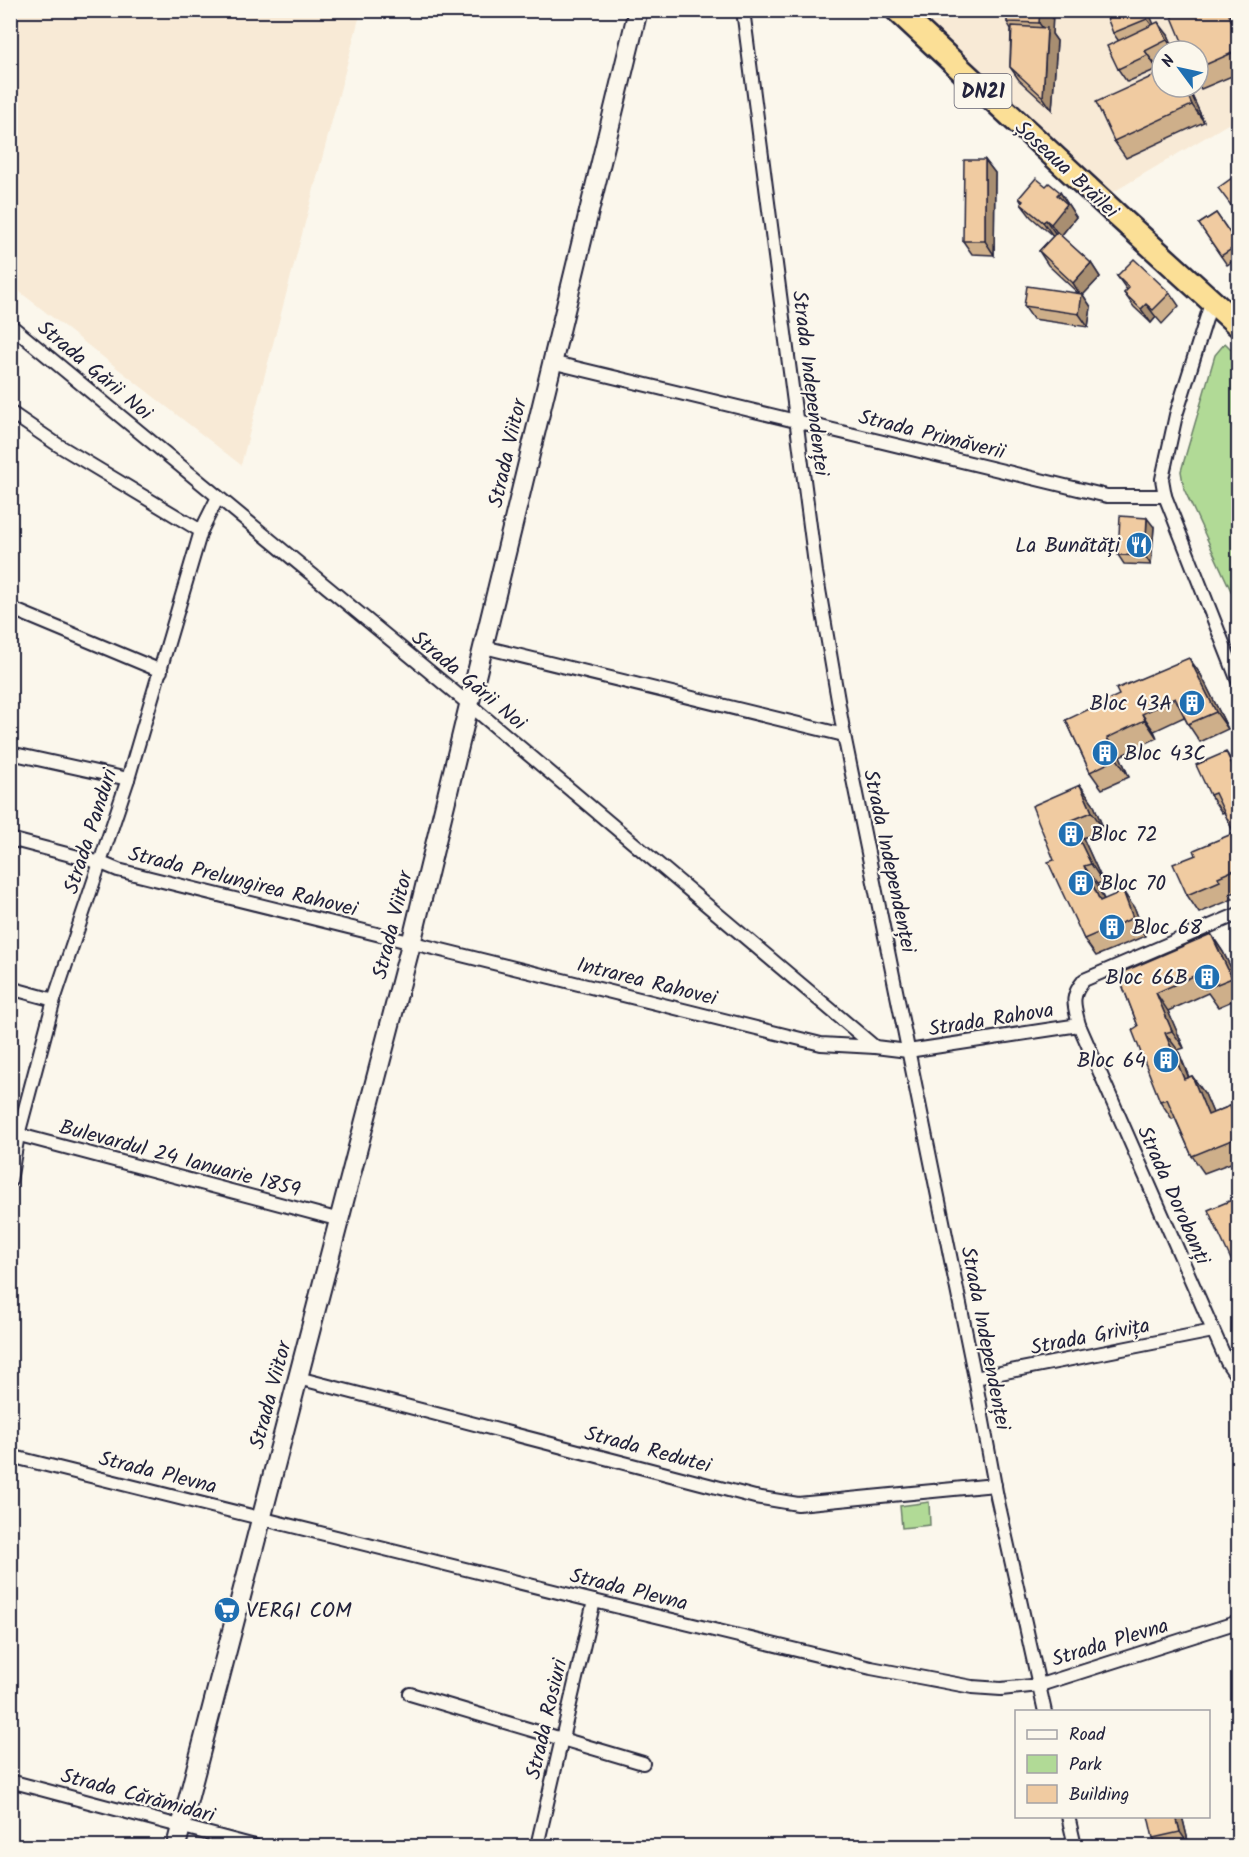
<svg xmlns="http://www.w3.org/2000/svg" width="1249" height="1857" viewBox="0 0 1249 1857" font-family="Kalam,sans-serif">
<rect width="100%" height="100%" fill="#fbf7ec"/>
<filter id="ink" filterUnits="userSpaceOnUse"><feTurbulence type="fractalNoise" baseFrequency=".0167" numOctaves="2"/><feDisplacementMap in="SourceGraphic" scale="12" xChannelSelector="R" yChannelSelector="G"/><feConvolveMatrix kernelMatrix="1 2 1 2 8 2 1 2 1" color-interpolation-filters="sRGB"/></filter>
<g filter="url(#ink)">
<g fill="#f8ead6" fill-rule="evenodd">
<path d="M10,11H361L241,465L11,285Z"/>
<path d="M910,11H1238V118L1105,197ZM1162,51H1198V87H1162Z"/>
</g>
<g fill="#b1da96" stroke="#6a7e68" stroke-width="1.5">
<path d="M1225,343L1238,356V606L1184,489L1181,471L1215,355Z"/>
<path d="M929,1502L930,1525L902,1528L900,1506Z"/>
</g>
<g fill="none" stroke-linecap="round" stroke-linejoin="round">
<defs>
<g id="street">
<path d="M743,10L816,572L844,735L975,1378L997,1497L1045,1712"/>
<path d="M1212,300L1176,415L1162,479L1165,496L1238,681"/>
<path d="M10,325L470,705L875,1047L908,1051L1079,1025C1074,1004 1070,997 1084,980L1238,914"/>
<path d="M551,362L1107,496H1165"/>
<path d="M10,412L58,445L201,531"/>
<path d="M10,608L161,671"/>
<path d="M484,647L844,735"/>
<path d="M10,753L128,779"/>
<path d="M10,839L101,863L118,870L821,1044L875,1047"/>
<path d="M10,988L54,1000"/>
<path d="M1079,1025L1227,1362L1238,1378"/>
<path d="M12,1133L340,1220"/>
<path d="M10,1181L18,1135L54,1000L128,779L201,531L218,497"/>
<path d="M298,1378L755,1497L798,1504L995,1485"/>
<path d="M975,1378L1213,1331"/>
<path d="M10,1456L594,1601L871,1668L972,1687L1001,1689L1040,1685L1238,1622"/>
<path d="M410,1694L643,1763"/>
<path d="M10,1781L255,1846"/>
<path d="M1068,1816L1075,1846"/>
<path d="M537,1846L594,1601"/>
</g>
<path id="secondary" d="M176,1846L411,944L638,10"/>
<path id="highway" d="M897,10L1117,215L1238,325"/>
</defs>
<use href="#street" stroke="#22223b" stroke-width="16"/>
<use href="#secondary" stroke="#22223b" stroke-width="22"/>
<use href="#highway" stroke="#22223b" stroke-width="27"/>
<use href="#street" stroke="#fbf7ec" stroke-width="12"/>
<use href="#secondary" stroke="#fbf7ec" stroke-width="18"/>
<use href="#highway" stroke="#fbdf96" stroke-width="22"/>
</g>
<g fill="#ceaf8a" stroke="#22223b" stroke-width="1.5">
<path d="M1053,10L1052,34L1057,41L1052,110L1019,80L1010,67L1011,29L1007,22Z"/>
<path d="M1148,10L1153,24L1168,35L1175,51H1162V61L1155,64L1157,69L1127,82L1118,69V40L1113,33Z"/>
<path d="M1232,10L1239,27V73L1201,89L1198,84V51Z"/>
<path d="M1188,87L1204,122L1126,158L1114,141Z"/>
<path d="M985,160L995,173L994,255L972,254L963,241Z"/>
<path d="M1046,186L1060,192L1076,217L1061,236L1091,263L1100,277L1083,295L1091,307L1088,327L1033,319L1024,306L1079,294L1048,265L1039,251L1056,233L1053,236L1031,217L1021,204L1022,203L1019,198Z"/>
<path d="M1216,213L1239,246V258L1227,265L1199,224Z"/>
<path d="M1117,276L1170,293L1179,306L1162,324L1156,317L1151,323L1134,307L1124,293L1127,290Z"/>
<path d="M1154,527L1151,565L1124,564L1118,555Z"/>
<path d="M1201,675L1228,729L1200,742L1188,724L1184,717L1154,731L1157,738L1120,756L1129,777L1102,789L1090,772L1066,720Z"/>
<path d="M1235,765H1236L1239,768V891L1230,894L1233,899L1199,913L1187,895L1196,855L1234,833L1224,812L1222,813L1210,795Z"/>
<path d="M1080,785L1093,803L1104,830L1083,838L1103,882L1097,884L1104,899L1135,909L1145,936L1096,956L1084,939L1054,860Z"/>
<path d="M1211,934L1223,952L1239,984V998L1218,1007L1208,993L1168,1011L1184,1048L1178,1050L1189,1077L1192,1076L1205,1094L1213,1113L1230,1106L1239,1119V1160L1204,1173L1192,1156L1175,1118L1172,1119L1160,1101L1138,1026L1118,974Z"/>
<path d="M1182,1816L1189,1845L1184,1846H1158L1153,1838Z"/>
</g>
<g fill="#a88e71" stroke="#22223b" stroke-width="1.5">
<path d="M1040,10H1053L1052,34L1057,41L1052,110L1043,97L1047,34L1039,23Z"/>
<path d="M1144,10H1148L1157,32L1147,19Z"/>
<path d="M1227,10H1232L1239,27V39Z"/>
<path d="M1158,22L1168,35L1175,51L1167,40Z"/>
<path d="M1145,51L1155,64L1157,69L1148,55Z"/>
<path d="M1184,87H1188L1204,122L1192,105Z"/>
<path d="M985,160L995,173L994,255L985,241Z"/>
<path d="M1060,192L1076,217L1060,237L1051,224L1057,195Z"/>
<path d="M1046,220L1055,233L1053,236L1043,222Z"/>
<path d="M1091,263L1100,277L1083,295L1091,307L1088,327L1079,314L1081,296L1073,283Z"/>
<path d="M1146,304L1156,317L1151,323L1141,309Z"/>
<path d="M1147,518L1154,527L1151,565L1145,556Z"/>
<path d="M1189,658L1201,675L1228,729L1216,712Z"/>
<path d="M1142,714L1154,731L1157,738L1145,720Z"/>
<path d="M1107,738L1120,756L1129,777L1117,759Z"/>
<path d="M1226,752L1238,770L1233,767Z"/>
<path d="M1080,785L1093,803L1104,830L1092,812Z"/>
<path d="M1070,821L1083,838L1103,882L1091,864Z"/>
<path d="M1084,866L1097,884L1112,919L1100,901Z"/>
<path d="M1123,891L1135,909L1145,936L1133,918Z"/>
<path d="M1211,934L1223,952L1239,984V987L1232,978Z"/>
<path d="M1156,993L1168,1011L1184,1048L1172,1031Z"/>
<path d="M1165,1033L1178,1050L1196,1097L1184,1079Z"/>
<path d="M1192,1076L1205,1094L1221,1132L1208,1115Z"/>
<path d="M1230,1106L1239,1119V1125Z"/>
<path d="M1176,1816H1182L1189,1845L1180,1832Z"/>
</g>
<g fill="#f0cba1" stroke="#22223b" stroke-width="1.5">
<path d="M1007,10H1040L1039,23L1007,22Z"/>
<path d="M1104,10H1144L1147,19L1113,33Z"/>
<path d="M1169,10H1227L1239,39V50L1198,68V51H1181L1179,48L1184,46Z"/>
<path d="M1158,22L1167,40L1145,51L1148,55L1118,69L1107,46Z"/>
<path d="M1012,26L1047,28L1043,97L1010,67Z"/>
<path d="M1162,72V87H1184L1192,105L1114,141L1096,102Z"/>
<path d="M964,160H985V241H963Z"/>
<path d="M1239,173V216L1218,188Z"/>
<path d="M1036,178L1046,186L1049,183L1060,192L1057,195L1067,204L1051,224L1046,220L1043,222L1021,204L1023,201L1019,198Z"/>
<path d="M1216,213L1238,245L1221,256L1199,224Z"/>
<path d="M1057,232L1091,263L1073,283L1039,251Z"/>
<path d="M1134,259L1170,293L1153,310L1146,304L1141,309L1124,293L1129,288L1117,276Z"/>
<path d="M1027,286L1082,294L1079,314L1024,306Z"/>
<path d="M1120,516L1147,518L1145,556L1118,555Z"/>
<path d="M1189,658L1216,712L1188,724L1175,698L1142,714L1145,720L1107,738L1117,759L1090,772L1066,720L1119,695L1116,689Z"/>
<path d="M1226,752L1233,767L1236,765L1239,770V868L1218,877L1220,881L1187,895L1173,864L1196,855L1194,850L1234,833L1215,793L1210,795L1196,765Z"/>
<path d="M1080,785L1092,812L1070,821L1091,864L1084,866L1100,901L1123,891L1133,918L1084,939L1048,862L1054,860L1032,806Z"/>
<path d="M1211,934L1232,978L1205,989L1198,974L1156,993L1172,1031L1165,1033L1184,1079L1192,1076L1208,1115L1230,1106L1239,1125V1137L1192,1156L1167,1099L1160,1101L1132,1030L1138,1026L1118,974Z"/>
<path d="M1239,1197V1277L1208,1210Z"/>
<path d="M1148,1816H1176L1180,1832L1153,1838Z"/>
</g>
</g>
<defs>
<symbol id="restaurant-disc" viewBox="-11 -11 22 22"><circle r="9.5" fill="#1f6fb2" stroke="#fbf7ec"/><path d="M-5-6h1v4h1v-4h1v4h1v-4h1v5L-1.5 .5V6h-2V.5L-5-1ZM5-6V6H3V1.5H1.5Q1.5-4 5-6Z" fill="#fff"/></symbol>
<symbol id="building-disc" viewBox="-11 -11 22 22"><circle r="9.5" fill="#1f6fb2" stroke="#fbf7ec"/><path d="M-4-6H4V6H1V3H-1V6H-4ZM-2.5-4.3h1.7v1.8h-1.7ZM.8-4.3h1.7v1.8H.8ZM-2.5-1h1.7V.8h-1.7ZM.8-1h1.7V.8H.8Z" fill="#fff"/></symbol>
<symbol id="supermarket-disc" viewBox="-11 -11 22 22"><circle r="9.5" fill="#1f6fb2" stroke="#fbf7ec"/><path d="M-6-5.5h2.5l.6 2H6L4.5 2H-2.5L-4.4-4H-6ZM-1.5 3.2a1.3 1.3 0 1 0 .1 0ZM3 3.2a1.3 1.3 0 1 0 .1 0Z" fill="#fff"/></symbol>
</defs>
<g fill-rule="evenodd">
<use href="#restaurant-disc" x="1124" y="530" width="30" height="30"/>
<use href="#building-disc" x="1177" y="688" width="30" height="30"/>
<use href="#building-disc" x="1090" y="738" width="30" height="30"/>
<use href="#building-disc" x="1056" y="819" width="30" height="30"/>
<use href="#building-disc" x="1066" y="868" width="30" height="30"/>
<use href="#building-disc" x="1097" y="912" width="30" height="30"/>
<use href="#building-disc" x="1192" y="962" width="30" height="30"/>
<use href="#building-disc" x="1151" y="1045" width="30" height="30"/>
<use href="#supermarket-disc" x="212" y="1595" width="30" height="30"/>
</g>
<g text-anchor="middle" stroke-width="4.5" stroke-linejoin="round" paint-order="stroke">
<rect fill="#fbf7ec" stroke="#636270" stroke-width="1.5" x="954.5" y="74" width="57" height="34" rx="4.5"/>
<g font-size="20" font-weight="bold" fill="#22223b">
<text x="983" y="98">DN21</text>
</g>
<g font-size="21" fill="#22223b" stroke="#fbf7ec">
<text transform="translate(1067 169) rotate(43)" y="7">Șoseaua Brăilei</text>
<text transform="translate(95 370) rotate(40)" y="7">Strada Gării Noi</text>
<text transform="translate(811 383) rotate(83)" y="7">Strada Independenței</text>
<text transform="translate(932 434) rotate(14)" y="7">Strada Primăverii</text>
<text transform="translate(507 453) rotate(-77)" y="7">Strada Viitor</text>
<text transform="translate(469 680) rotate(40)" y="7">Strada Gării Noi</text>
<text transform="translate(90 831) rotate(-72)" y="7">Strada Panduri</text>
<text transform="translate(890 861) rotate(78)" y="7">Strada Independenței</text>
<text transform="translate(243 881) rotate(14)" y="7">Strada Prelungirea Rahovei</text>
<text transform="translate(392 925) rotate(-76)" y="7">Strada Viitor</text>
<text transform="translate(647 981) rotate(14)" y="7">Intrarea Rahovei</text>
<text transform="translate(991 1019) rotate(-9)" y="7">Strada Rahova</text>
<text transform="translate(180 1158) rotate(15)" y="7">Bulevardul 24 Ianuarie 1859</text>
<text transform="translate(1174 1195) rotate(66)" y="7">Strada Dorobanți</text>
<text transform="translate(1090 1336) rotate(-11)" y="7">Strada Grivița</text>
<text transform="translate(986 1338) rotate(79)" y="7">Strada Independenței</text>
<text transform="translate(270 1395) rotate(-75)" y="7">Strada Viitor</text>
<text transform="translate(648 1449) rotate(15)" y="7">Strada Redutei</text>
<text transform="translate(158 1472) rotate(14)" y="7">Strada Plevna</text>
<text transform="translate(629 1589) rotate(14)" y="7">Strada Plevna</text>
<text transform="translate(1110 1642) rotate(-17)" y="7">Strada Plevna</text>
<text transform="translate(546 1719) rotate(-77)" y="7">Strada Rosiuri</text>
<text transform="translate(138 1795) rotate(15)" y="7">Strada Cărămidari</text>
</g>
<g font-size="21" fill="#22223b" stroke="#fbf7ec" text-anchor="start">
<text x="1120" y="552" text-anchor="end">La Bunătăți</text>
<text x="1172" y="710" text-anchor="end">Bloc 43A</text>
<text x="1124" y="760">Bloc 43C</text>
<text x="1090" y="841">Bloc 72</text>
<text x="1100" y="890">Bloc 70</text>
<text x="1132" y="934">Bloc 68</text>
<text x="1188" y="984" text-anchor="end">Bloc 66B</text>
<text x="1146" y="1067" text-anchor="end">Bloc 64</text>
<text x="246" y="1617">VERGI COM</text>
</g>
</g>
<rect width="1249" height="1857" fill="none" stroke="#fbf7ec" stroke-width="36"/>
<rect x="18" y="18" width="1213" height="1821" fill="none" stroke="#22223b" stroke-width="2" filter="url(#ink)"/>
<rect x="1015" y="1710" width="195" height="108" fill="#fbf7ec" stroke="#a4a2a5" stroke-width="1.5"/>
<rect x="1027" y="1730" width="30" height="9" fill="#fbf7ec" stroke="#a4a2a5" stroke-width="1.5"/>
<text x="1069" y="1740" font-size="18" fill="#22223b">Road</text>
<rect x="1027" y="1755" width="30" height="18" fill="#b1da96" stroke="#a4a2a5" stroke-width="1.5"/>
<text x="1069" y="1770" font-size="18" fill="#22223b">Park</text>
<rect x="1027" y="1785" width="30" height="18" fill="#f0cba1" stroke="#a4a2a5" stroke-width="1.5"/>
<text x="1069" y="1800" font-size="18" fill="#22223b">Building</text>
<g transform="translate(1180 69) rotate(303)"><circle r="28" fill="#fbf7ec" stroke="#a4a2a5" stroke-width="1.5"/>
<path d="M0-4.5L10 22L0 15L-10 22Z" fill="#1f6fb2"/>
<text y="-9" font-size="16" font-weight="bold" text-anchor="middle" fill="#22223b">N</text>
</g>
</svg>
